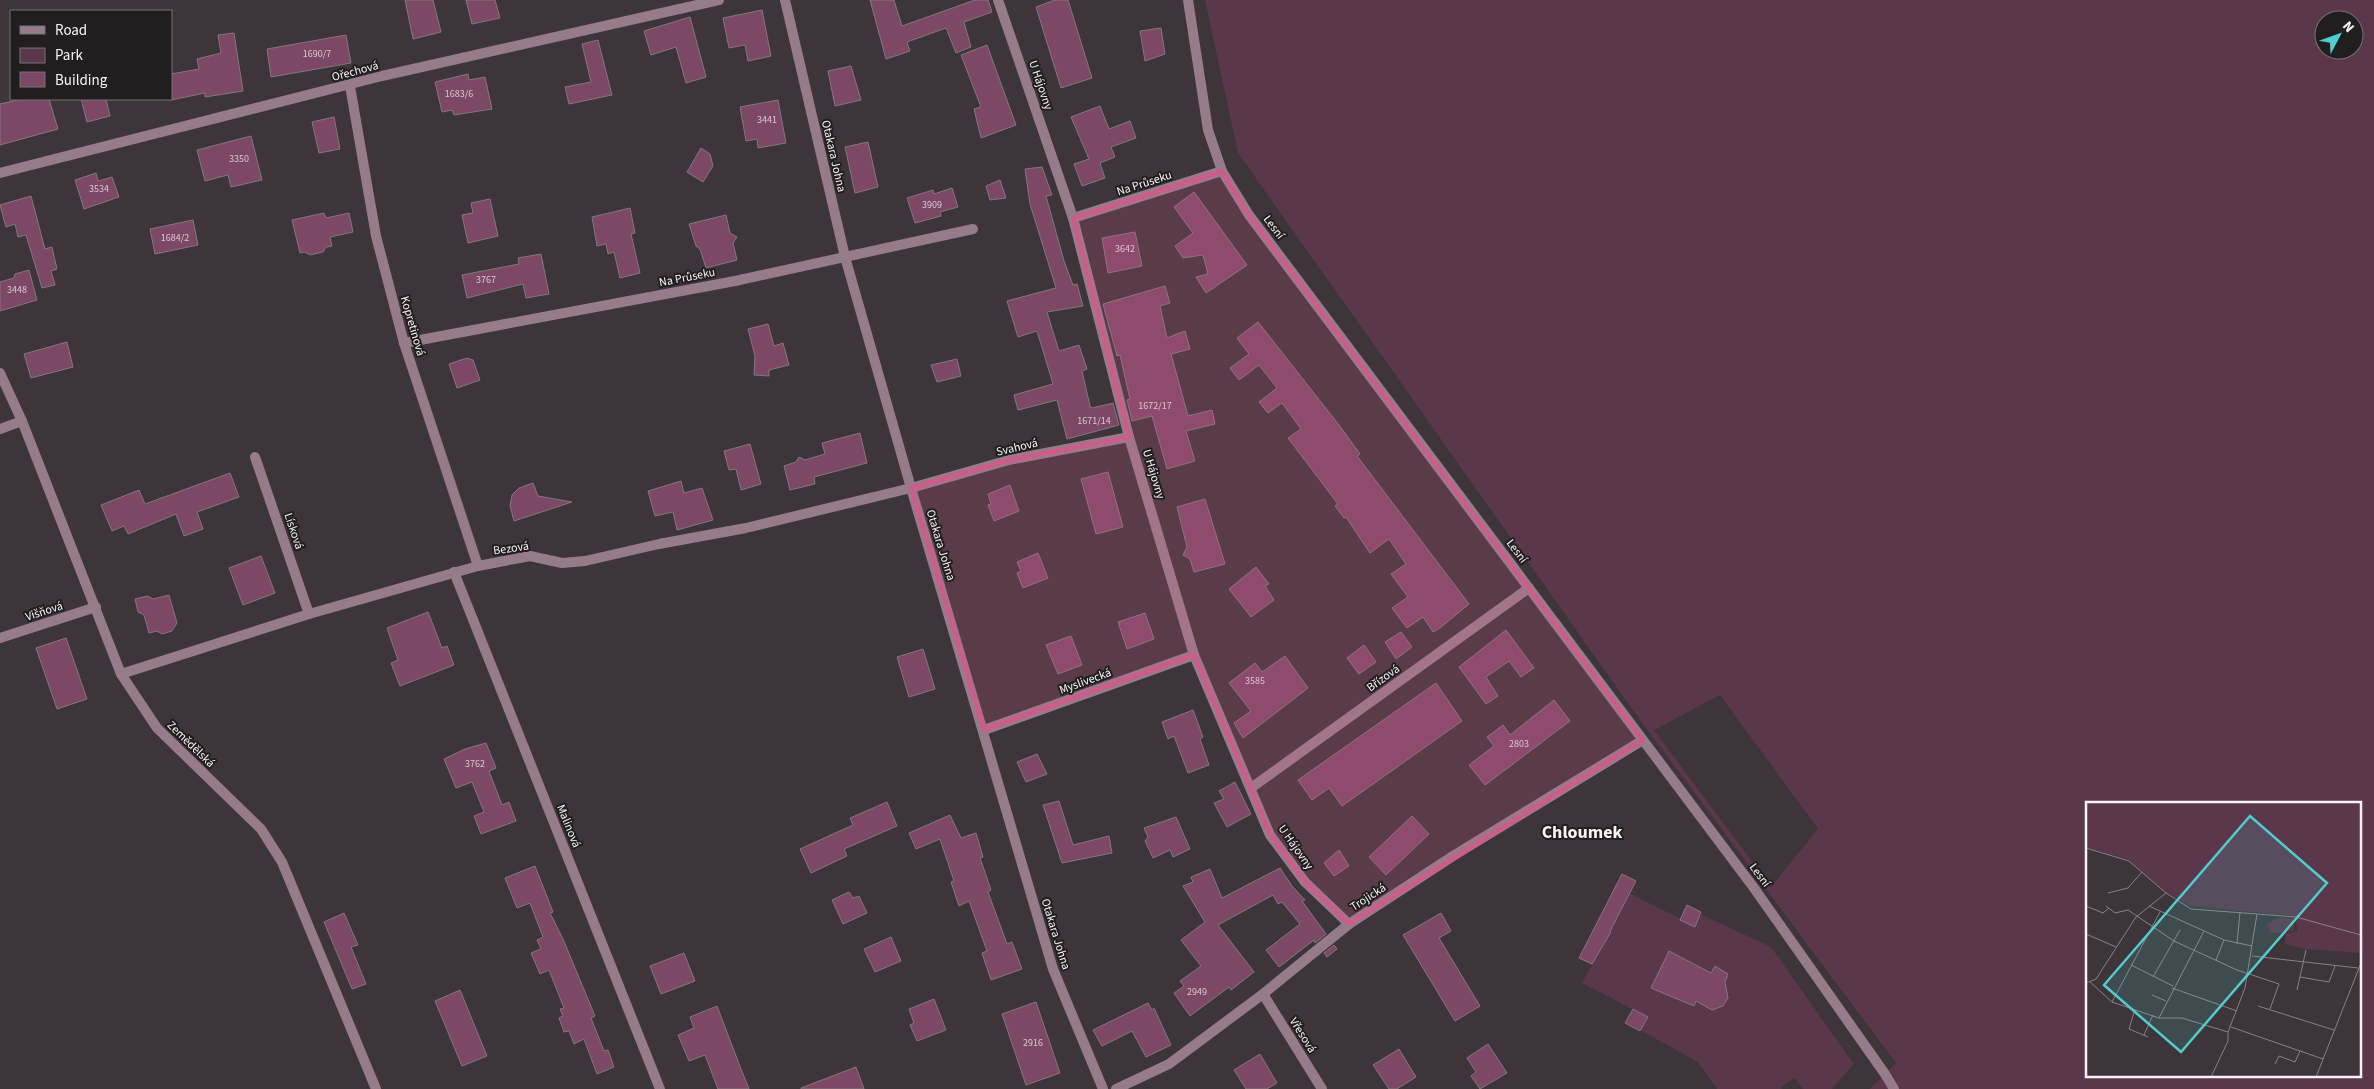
<svg xmlns="http://www.w3.org/2000/svg" width="2374" height="1089" viewBox="0 0 2374 1089" font-family="'Source Sans 3',sans-serif">
<rect width="100%" height="100%" fill="#3d3539"/>
<g fill="#5a374b" fill-rule="evenodd">
<path d="M1205,0H2374V1089H1870L1896,1063L1640,720L1238,153ZM2324,20H2354V50H2324ZM1720,695L1818,829L1771,887L1654,730ZM2088,803H2360V1075H2088Z"/>
<path d="M1629,893L1681,919L1700,914L1771,947L1854,1064L1832,1089H1803L1795,1078L1781,1087L1782,1089H1717L1698,1062L1640,1030L1648,1017L1582,983L1611,932L1610,931ZM1670,951L1711,973L1715,966L1728,974L1722,987L1728,998L1723,1006L1712,1009L1696,1001L1694,1005L1662,992L1656,988L1655,990L1651,988Z"/>
</g>
<g fill="#7d4866" stroke="#82787d">
<path d="M405,0H433L441,32L413,39Z"/>
<path d="M466,0H495L500,18L472,24Z"/>
<path d="M870,0H894L902,26L975,0H988L992,12L964,22L971,47L956,53L946,28L907,42L910,51L886,59Z"/>
<path d="M1055,0H1068L1092,78L1061,88L1036,7Z"/>
<path d="M762,10L771,56L748,61L745,45L729,48L723,18Z"/>
<path d="M690,17L706,77L686,83L676,47L651,55L644,31Z"/>
<path d="M1161,28L1165,54L1145,61L1140,31Z"/>
<path d="M234,33L243,91L205,97V93L171,100V74L199,69L197,59L221,53L218,35Z"/>
<path d="M346,35L351,63L271,77L267,49Z"/>
<path d="M598,40L612,95L569,104L565,87L591,82L582,44Z"/>
<path d="M987,45L1016,125L981,138L974,109L981,107L961,55Z"/>
<path d="M851,66L861,100L835,106L828,71Z"/>
<path d="M468,74L469,80L485,77L492,109L454,115L452,110L442,112L435,82Z"/>
<path d="M22,99H49L58,129L0,145V104Z"/>
<path d="M81,99H106L110,116L87,122Z"/>
<path d="M778,100L786,143L758,148L757,139L746,141L740,107Z"/>
<path d="M1100,106L1109,129L1130,121L1136,138L1111,147L1115,157L1100,163L1105,178L1082,186L1074,164L1089,159L1071,117Z"/>
<path d="M334,117L340,149L319,153L312,122Z"/>
<path d="M251,136L262,180L231,187L228,175L205,181L197,150Z"/>
<path d="M868,142L878,187L855,193L845,147Z"/>
<path d="M701,148L710,154L713,166L703,182L687,172Z"/>
<path d="M1042,167L1052,195L1046,196L1064,261L1073,285L1077,284L1083,306L1047,312L1059,351L1079,345L1087,369L1082,371L1090,406L1092,408L1113,403L1119,425L1067,439L1057,400L1018,410L1014,395L1053,384L1037,331L1018,337L1007,301L1056,288L1030,204L1025,169Z"/>
<path d="M96,173L98,181L112,177L119,197L84,209L75,180Z"/>
<path d="M1000,180L1006,198L990,200L986,186Z"/>
<path d="M952,188L958,207L940,212L941,216L915,223L907,198L933,190L934,194Z"/>
<path d="M1194,192L1247,265L1206,293L1196,277L1208,274L1203,255L1183,258L1175,246L1193,233L1174,207Z"/>
<path d="M31,196L45,249L52,247L57,269L51,271L55,285L42,288L26,235L18,237L15,224L6,227L0,205Z"/>
<path d="M490,199L498,236L468,243L462,215L473,213L471,203Z"/>
<path d="M630,208L635,233L631,234L640,273L620,278L614,252L608,254L606,244L597,246L592,217Z"/>
<path d="M324,213L326,218L349,213L353,232L330,237L332,246L326,247L323,252L310,255L305,252L300,253L292,220Z"/>
<path d="M726,215L730,233L737,237L733,243L737,260L706,268L700,249L696,246L689,224Z"/>
<path d="M193,220L198,245L155,254L150,229Z"/>
<path d="M1135,232L1142,266L1108,273L1102,238Z"/>
<path d="M541,254L549,294L526,298L523,284L467,298L462,275L519,264L518,258Z"/>
<path d="M29,270L37,300L0,311V282L14,278L15,274Z"/>
<path d="M1165,286L1170,303L1160,306L1167,338L1185,331L1190,349L1171,354L1188,416L1212,410L1215,424L1186,431L1195,461L1167,469L1152,416L1132,421L1127,400L1130,399L1120,355L1117,356L1103,304Z"/>
<path d="M1258,322L1339,425L1360,454L1357,456L1469,604L1440,628L1433,632L1423,617L1407,628L1392,608L1408,597L1391,574L1406,564L1389,539L1370,553L1346,517L1344,518L1335,506L1338,504L1288,438L1301,429L1282,403L1268,413L1259,402L1277,388L1259,365L1239,380L1230,368L1249,354L1237,338Z"/>
<path d="M768,324L774,346L783,343L789,365L769,370V376L754,375L755,356L748,329Z"/>
<path d="M67,342L73,367L31,378L24,354Z"/>
<path d="M467,358L473,360L480,380L457,388L449,364Z"/>
<path d="M957,359L961,376L937,382L931,365Z"/>
<path d="M860,433L867,463L814,477L815,484L790,490L784,466L796,462L799,457L805,460L825,454L822,443Z"/>
<path d="M750,444L761,484L741,490L736,469L729,470L724,451Z"/>
<path d="M1108,472L1123,527L1096,534L1081,479Z"/>
<path d="M230,473L239,497L197,512L203,529L184,536L176,514L128,534L124,526L112,531L101,505L139,490L145,504Z"/>
<path d="M681,481L684,493L702,488L713,520L677,530L673,512L655,516L648,491Z"/>
<path d="M533,483L538,496L572,502L514,521L510,506L512,495L519,488Z"/>
<path d="M1010,485L1019,511L994,521L988,505L991,504L988,494Z"/>
<path d="M1205,499L1225,564L1194,572L1190,559L1183,555L1187,547L1177,507Z"/>
<path d="M1038,553L1048,578L1023,588L1017,573L1021,571L1017,562Z"/>
<path d="M261,556L275,593L243,605L229,568Z"/>
<path d="M1256,567L1269,584L1265,586L1274,600L1251,617L1229,589Z"/>
<path d="M169,595L177,623L172,631L162,634L157,631L149,633L144,615L138,612L135,599L148,596L153,599Z"/>
<path d="M428,612L442,648L447,646L454,665L400,686L391,663L398,660L387,628Z"/>
<path d="M1145,613L1154,639L1127,649L1118,622Z"/>
<path d="M1506,630L1534,668L1521,677L1509,661L1486,677L1498,696L1486,704L1459,667Z"/>
<path d="M1401,632L1412,647L1396,659L1385,642Z"/>
<path d="M1071,636L1082,665L1058,674L1046,645Z"/>
<path d="M66,638L87,699L57,709L36,648Z"/>
<path d="M1364,645L1376,662L1359,674L1347,658Z"/>
<path d="M923,649L935,689L909,697L897,657Z"/>
<path d="M1285,656L1308,688L1243,738L1234,723L1251,711L1229,683L1255,663L1262,672Z"/>
<path d="M1436,683L1462,721L1342,806L1329,788L1312,800L1298,780Z"/>
<path d="M1554,700L1570,721L1485,785L1469,765L1494,746L1487,737L1503,725L1510,735Z"/>
<path d="M1193,710L1203,737L1200,739L1209,765L1188,773L1174,736L1168,739L1162,722Z"/>
<path d="M486,743L496,768L489,771L502,805L509,802L516,821L481,834L474,816L484,812L472,782L456,788L444,759L465,749Z"/>
<path d="M1037,754L1047,774L1026,782L1017,762Z"/>
<path d="M1235,782L1251,814L1227,827L1214,803L1224,799L1219,791Z"/>
<path d="M1059,801L1073,845L1109,836L1112,853L1062,863L1043,805Z"/>
<path d="M887,802L897,826L844,849L847,856L811,873L800,849L853,825L850,818Z"/>
<path d="M950,815L961,838L976,833L983,857L980,858L991,890L988,892L1007,944L1012,942L1022,969L991,980L982,953L987,951L969,901L959,906L951,882L954,881L940,839L916,849L909,833Z"/>
<path d="M1412,816L1429,834L1386,875L1369,857Z"/>
<path d="M1176,817L1190,849L1173,857L1170,850L1153,858L1145,841L1148,837L1144,828Z"/>
<path d="M1339,850L1349,866L1334,876L1324,863Z"/>
<path d="M535,866L553,912L550,913L563,939L595,1016L591,1018L604,1051L608,1050L614,1067L597,1074L584,1039L574,1044L569,1031L564,1032L559,1018L563,1016L560,1009L564,1008L549,970L540,974L531,953L541,949L537,940L543,937L530,903L517,908L505,878Z"/>
<path d="M1280,868L1292,886L1305,900L1302,901L1326,934L1315,943L1314,940L1279,967L1266,950L1300,924L1282,902L1278,904L1273,895L1218,925L1254,972L1231,990L1229,987L1190,1016L1174,993L1184,986L1180,981L1201,966L1181,940L1205,922L1183,886L1193,882L1191,877L1210,869L1222,898Z"/>
<path d="M1622,874L1636,881L1610,931L1611,932L1592,964L1579,958Z"/>
<path d="M849,892L853,898L859,896L867,913L843,924L832,900Z"/>
<path d="M1687,905L1701,912L1695,927L1680,920Z"/>
<path d="M344,913L358,945L351,947L366,984L352,989L324,922Z"/>
<path d="M1441,913L1451,931L1439,938L1480,1006L1455,1021L1403,935Z"/>
<path d="M891,937L901,961L875,972L864,949Z"/>
<path d="M1334,945L1337,949L1327,957L1324,953Z"/>
<path d="M1669,951L1711,973L1715,966L1728,974L1725,982L1728,998L1723,1006L1712,1010L1696,1001L1694,1006L1651,988Z"/>
<path d="M684,953L695,981L661,994L650,966Z"/>
<path d="M460,990L487,1056L462,1066L435,1001Z"/>
<path d="M934,999L946,1030L917,1041L910,1025L914,1023L909,1009Z"/>
<path d="M1036,1002L1060,1073L1026,1085L1002,1014Z"/>
<path d="M1148,1003L1152,1010L1154,1008L1171,1045L1146,1057L1132,1031L1102,1046L1093,1030Z"/>
<path d="M717,1006L741,1069L749,1089H718L705,1055L689,1061L678,1035L694,1028L690,1017Z"/>
<path d="M1633,1009L1648,1017L1640,1031L1625,1023Z"/>
<path d="M1488,1044L1507,1073L1480,1089L1471,1076L1476,1072L1467,1058Z"/>
<path d="M1399,1049L1416,1077L1397,1089H1389L1373,1065Z"/>
<path d="M1260,1054L1277,1083L1267,1089H1246L1234,1070Z"/>
<path d="M856,1067L864,1089H801V1088Z"/>
</g>
<g fill="none" stroke-linecap="round" stroke-linejoin="round">
<g stroke="#967c8a" stroke-width="10">
<path d="M785,0L845,257L911,488L1053,969L1103,1089"/>
<path d="M998,0L1073,218L1129,437L1194,655L1270,835L1305,882L1349,924"/>
<path d="M350,86L376,236L404,343L478,566"/>
<path d="M0,173L382,76L719,0"/>
<path d="M1073,218L1222,171"/>
<path d="M404,343L735,281L973,229"/>
<path d="M0,373L22,421L121,674L157,728L261,829L282,862L376,1089"/>
<path d="M0,429L22,421"/>
<path d="M255,457L309,614"/>
<path d="M454,572L660,1089"/>
<path d="M0,638L96,607"/>
<path d="M121,674L309,614L478,566L530,556L562,563L585,561L659,544L746,528L911,488L1009,460L1129,437"/>
<path d="M984,730L1194,655"/>
<path d="M1251,788L1529,588"/>
<path d="M1263,994L1322,1089"/>
<path d="M1116,1089L1169,1064L1263,994L1349,924L1453,856L1643,740"/>
</g>
<path stroke="#967c8a" stroke-width="10" d="M1188,0L1208,130L1222,171L1249,215L1754,888L1885,1074L1894,1089"/>
</g>
<path fill="#d25a8a" fill-opacity="0.2" stroke="#d25a8a" stroke-width="4" stroke-linejoin="round" d="M1222,171L1249,215L1643,740L1349,924L1305,882L1270,835L1194,655L984,730L911,488L1009,460L1129,437L1073,218Z"/>
<g text-anchor="middle" stroke-width="4" stroke-linejoin="round" paint-order="stroke">
<g font-size="10" fill="#dac8d2">
<text x="317" y="57">1690/7</text>
<text x="459" y="97">1683/6</text>
<text x="767" y="123">3441</text>
<text x="239" y="162">3350</text>
<text x="99" y="192">3534</text>
<text x="932" y="208">3909</text>
<text x="175" y="241">1684/2</text>
<text x="1125" y="252">3642</text>
<text x="486" y="283">3767</text>
<text x="17" y="293">3448</text>
<text x="1155" y="409">1672/17</text>
<text x="1094" y="424">1671/14</text>
<text x="1255" y="684">3585</text>
<text x="1519" y="747">2803</text>
<text x="475" y="767">3762</text>
<text x="1197" y="995">2949</text>
<text x="1033" y="1046">2916</text>
</g>
<g font-size="12" fill="#f9f3f6" stroke="#211e20">
<text transform="translate(355 71) rotate(-15)" y="4">Ořechová</text>
<text transform="translate(1041 85) rotate(71)" y="4">U Hájovny</text>
<text transform="translate(834 156) rotate(77)" y="4">Otakara Johna</text>
<text transform="translate(1144 183) rotate(-18)" y="4">Na Průseku</text>
<text transform="translate(1274 227) rotate(53)" y="4">Lesní</text>
<text transform="translate(687 277) rotate(-11)" y="4">Na Průseku</text>
<text transform="translate(413 326) rotate(74)" y="4">Kopretinová</text>
<text transform="translate(1017 447) rotate(-13)" y="4">Svahová</text>
<text transform="translate(1154 474) rotate(73)" y="4">U Hájovny</text>
<text transform="translate(294 531) rotate(71)" y="4">Lísková</text>
<text transform="translate(941 545) rotate(73)" y="4">Otakara Johna</text>
<text transform="translate(511 548) rotate(-8)" y="4">Bezová</text>
<text transform="translate(1517 551) rotate(53)" y="4">Lesní</text>
<text transform="translate(44 611) rotate(-18)" y="4">Višňová</text>
<text transform="translate(1383 678) rotate(-36)" y="4">Břízová</text>
<text transform="translate(1085 681) rotate(-20)" y="4">Myslivecká</text>
<text transform="translate(191 744) rotate(44)" y="4">Zemědělská</text>
<text transform="translate(569 826) rotate(68)" y="4">Malinová</text>
<text transform="translate(1296 847) rotate(55)" y="4">U Hájovny</text>
<text transform="translate(1760 875) rotate(53)" y="4">Lesní</text>
<text transform="translate(1368 897) rotate(-33)" y="4">Trojická</text>
<text transform="translate(1056 934) rotate(73)" y="4">Otakara Johna</text>
<text transform="translate(1303 1035) rotate(58)" y="4">Vřesová</text>
</g>
<g font-size="18" font-weight="bold" fill="#f9f3f6" stroke="#211e20">
<text x="1582" y="838">Chloumek</text>
</g>
</g>
<g transform="translate(2086 802)">
<rect width="275" height="275" fill="#3d3539"/>
<path d="M0,0H275V151L220,147L199,142V131L211,130L210,114L105,104L79,90L43,58L0,45ZM194,115L207,117L209,129L185,131L181,122Z" fill="#5a374b"/>
<path fill="none" stroke="#888185" stroke-width="1" d="M0,46L43,59L80,91L105,107L210,115L275,133M22,91L42,86L56,70M0,104L17,111L23,106M20,104L29,111L42,108L88,139L151,168L193,182L184,207M63,104L138,138L166,144M0,132L30,145M151,142L154,110M166,154L272,166M130,158L138,138M45,163L87,184M67,175L94,128M214,175L243,180L249,164M4,180L26,200L73,216H96L142,230M0,181L10,177L50,115L80,91M86,186L151,209M211,188L220,148M66,193L80,199M26,200L74,110M172,204L248,228M49,207L43,227L62,235M73,216L118,129M145,225L237,257M58,233L67,213M189,262L193,254L209,260L214,249M125,275L142,239V230L159,186L171,112M230,275L275,161"/>
<path fill="#52cdcd" fill-opacity="0.15" stroke="#52cdcd" stroke-width="2.5" d="M164,14L241,81L95,250L18,183Z"/>
<rect width="275" height="275" fill="none" stroke="#f9f3f6" stroke-width="2.5"/>
</g>
<rect x="10" y="10" width="162" height="90" fill="#211e20" stroke="#777376"/>
<rect x="20" y="26" width="25" height="8" fill="#967c8a" stroke="#777376"/>
<text x="55" y="35" font-size="15" fill="#f9f3f6">Road</text>
<rect x="20" y="48" width="25" height="15" fill="#5a374b" stroke="#777376"/>
<text x="55" y="60" font-size="15" fill="#f9f3f6">Park</text>
<rect x="20" y="72" width="25" height="15" fill="#7d4866" stroke="#777376"/>
<text x="55" y="85" font-size="15" fill="#f9f3f6">Building</text>
<g transform="translate(2339 35) rotate(49)"><circle r="24" fill="#211e20" stroke="#777376"/>
<path d="M0-4L9 19L0 12L-9 19Z" fill="#52cdcd"/>
<text y="-8" font-size="14" font-weight="bold" text-anchor="middle" fill="#f9f3f6">N</text>
</g>
</svg>
